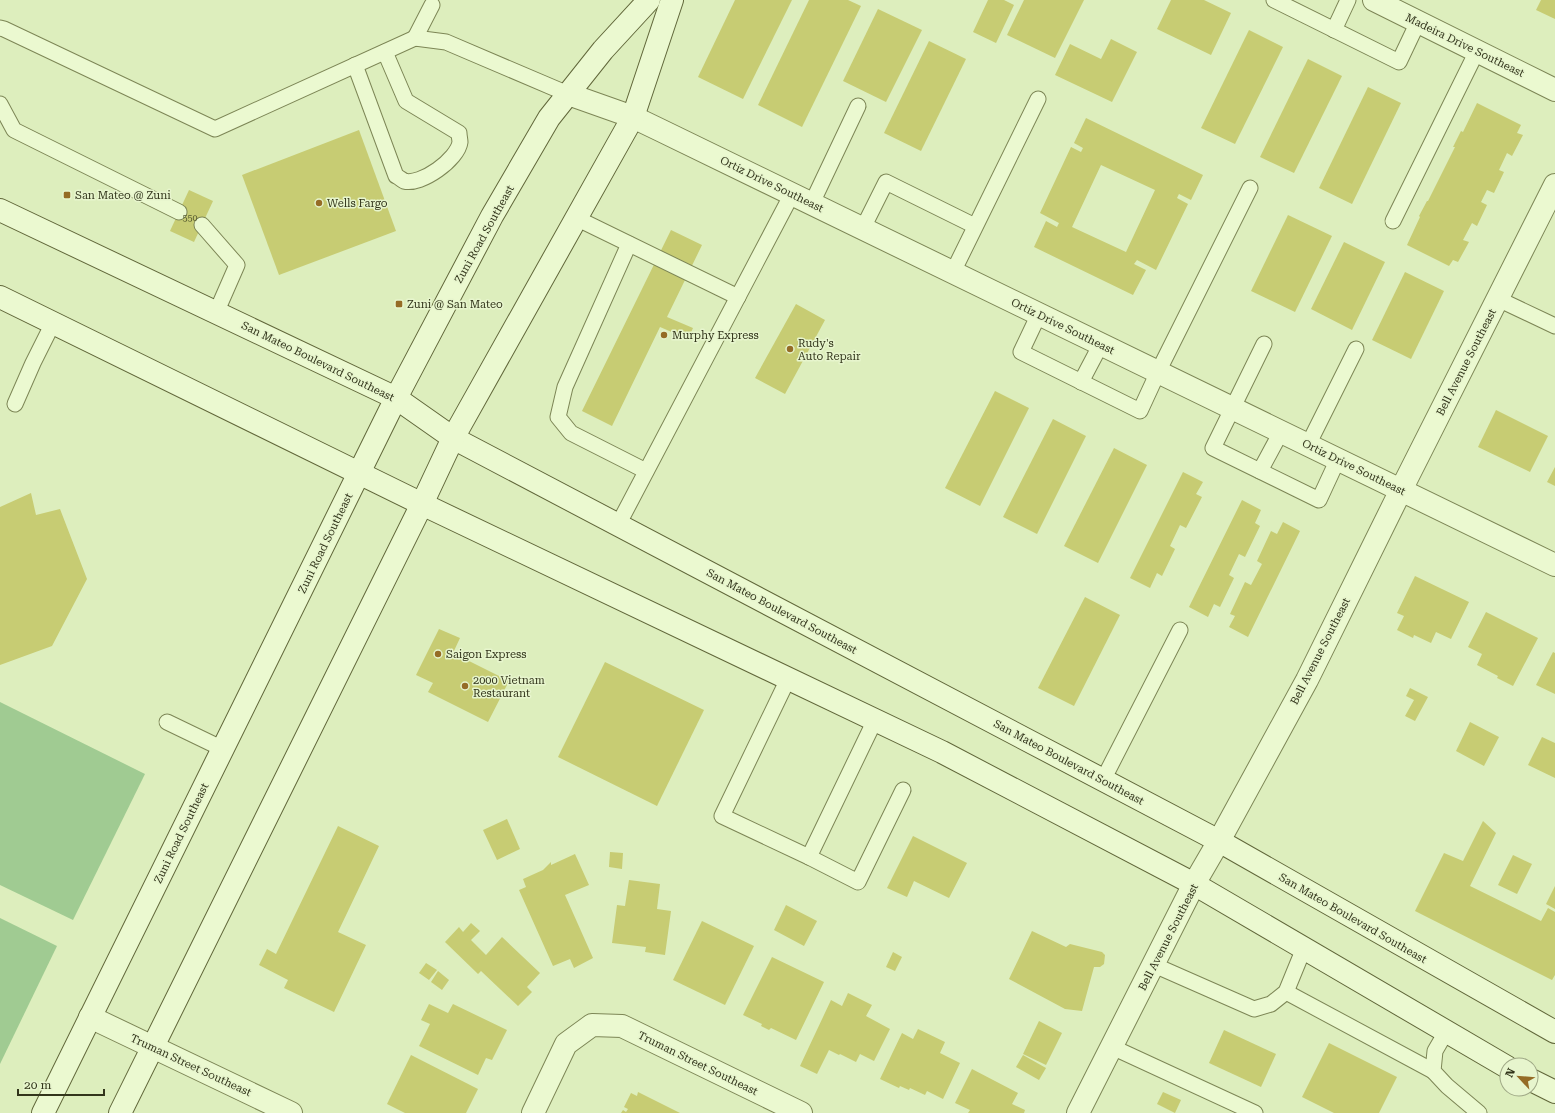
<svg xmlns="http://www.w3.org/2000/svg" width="1555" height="1113" viewBox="0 0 1555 1113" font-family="'Roboto Serif',serif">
<rect width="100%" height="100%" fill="#ddeebd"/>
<g fill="#a0cb92">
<path d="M0,702L145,774L73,920L0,885Z"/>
<path d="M0,918L57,946L0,1064Z"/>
</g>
<g fill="#c7cc73" fill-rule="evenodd">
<path d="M735,0H792L743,99L698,77Z"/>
<path d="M809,0H848L861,6L802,127L758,105Z"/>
<path d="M988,0H1004L1014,5L996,43L973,32Z"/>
<path d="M1024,0H1084L1055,58L1007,35Z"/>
<path d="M1171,0H1204L1231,13L1211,55L1157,29Z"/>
<path d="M1541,0H1555V19L1536,10Z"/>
<path d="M878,9L922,30L886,102L843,81Z"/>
<path d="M1249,30L1283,47L1235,144L1201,128Z"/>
<path d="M1111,39L1137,52L1112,102L1055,75L1070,44L1101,59Z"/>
<path d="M929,41L966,59L921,151L884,133Z"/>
<path d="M1308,59L1342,76L1294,173L1260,157Z"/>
<path d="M1368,87L1401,103L1352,204L1319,188Z"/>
<path d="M1477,103L1521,125L1517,133L1523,135L1512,156L1507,153L1499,170L1504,172L1494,193L1487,190L1481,202L1487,205L1477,226L1472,223L1463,240L1469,242L1458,262L1453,260L1449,266L1407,245L1420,217L1419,216L1427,201H1428L1455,147H1453L1461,131L1463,132Z"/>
<path d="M1086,118L1203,175L1191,200L1179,194L1177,198L1188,204L1156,270L1137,260L1134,264L1146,270L1133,295L1034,247L1046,221L1057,227L1059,223L1040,213L1071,147L1081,152L1083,148L1074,143ZM1101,165L1155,190L1126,252L1072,227Z"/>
<path d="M359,130L396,231L279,275L242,175Z"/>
<path d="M189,190L213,201L194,242L170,231Z"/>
<path d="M1288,215L1332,236L1295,312L1251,291Z"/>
<path d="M671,230L702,245L667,317L693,328L688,339L660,327L612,426L582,411Z"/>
<path d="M1344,242L1385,262L1352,330L1311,309Z"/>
<path d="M1405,272L1444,291L1411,359L1372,340Z"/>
<path d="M796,304L825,320L785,394L755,378Z"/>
<path d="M995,391L1029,408L980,506L945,488Z"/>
<path d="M1496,410L1548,436L1530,472L1478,447Z"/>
<path d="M1053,419L1086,436L1037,534L1003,517Z"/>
<path d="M1114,448L1147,465L1098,563L1064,546Z"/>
<path d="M1555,467V486L1547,482Z"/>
<path d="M1183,472L1203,482L1196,494L1202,497L1186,528L1180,525L1170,546L1175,549L1162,576L1157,573L1150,588L1130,578Z"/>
<path d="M31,493L36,515L60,509L87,579L52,646L0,665V507Z"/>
<path d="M1242,500L1261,510L1255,523L1260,526L1245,557L1239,554L1229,575L1234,578L1220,607L1214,604L1208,617L1189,607Z"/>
<path d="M1283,522L1300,531L1248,637L1229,627L1235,616L1230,614L1245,582L1251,585L1262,564L1257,561L1271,531L1277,534Z"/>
<path d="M1415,576L1469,602L1451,639L1436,632L1431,643L1414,635L1413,638L1397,630L1404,616L1397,613Z"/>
<path d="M1085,597L1120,615L1074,706L1038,688Z"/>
<path d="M1486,612L1538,638L1513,686L1497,678L1498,676L1477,665L1482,654L1468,647Z"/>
<path d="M439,629L460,638L453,653L509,681L488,722L428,692L433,683L416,675Z"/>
<path d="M1553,652L1555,653V694L1536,685Z"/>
<path d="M605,662L704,710L657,806L558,757Z"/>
<path d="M1410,688L1428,697L1415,721L1405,716L1414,700L1406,696Z"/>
<path d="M1470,722L1499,737L1484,766L1456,751Z"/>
<path d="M1542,737L1555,743V778L1528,765Z"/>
<path d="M507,819L520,849L497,860L483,830Z"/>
<path d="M1483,821L1496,833L1470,886L1541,921L1548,908L1555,912V975L1552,980L1415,911L1444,853L1463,861Z"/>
<path d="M338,826L379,846L338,932L366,945L334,1012L284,988L288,980L259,965L267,949L276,954Z"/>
<path d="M913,836L967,863L949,898L914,881L907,897L887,888Z"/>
<path d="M610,852L623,853L622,869L609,867Z"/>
<path d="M575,854L589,885L565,895L593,958L574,968L570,959L553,966L519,890L526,887L523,879L543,870L551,862V865Z"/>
<path d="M1513,855L1532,864L1517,894L1498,885Z"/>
<path d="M629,880L660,884L657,909L671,911L665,955L645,952L646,947L612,943L617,905L625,906Z"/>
<path d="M1555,886V909L1546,904Z"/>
<path d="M786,905L817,921L804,946L774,930Z"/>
<path d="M702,921L754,946L725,1005L673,980Z"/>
<path d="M471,923L480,931L471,940L486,955L502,937L540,973L527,987L532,992L518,1006L481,971L478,974L445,942L459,927L463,932Z"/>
<path d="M1032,931L1066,947L1070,944L1102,952L1105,955L1104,964L1100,967H1094L1082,1011L1065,1009L1009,979Z"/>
<path d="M893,952L902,957L895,971L886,967Z"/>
<path d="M772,957L824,982L796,1040L771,1028L769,1030L761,1026L762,1024L743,1015Z"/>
<path d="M426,963L437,970L429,980L419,973Z"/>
<path d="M438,971L449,980L442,990L431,982Z"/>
<path d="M848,993L872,1005L866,1016L890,1029L874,1061L860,1054L856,1062L840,1054L839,1055L829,1050L817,1074L800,1066L831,1000L842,1006Z"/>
<path d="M429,1004L448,1013L453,1004L507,1030L492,1060L486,1058L478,1075L419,1046L430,1024L421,1020Z"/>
<path d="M1039,1021L1062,1033L1046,1065L1023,1054Z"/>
<path d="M918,1029L945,1042L940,1053L960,1063L943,1099L927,1091L925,1095L910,1088L909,1090L900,1086L899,1088L880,1079L902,1033L913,1039Z"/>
<path d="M1224,1030L1276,1054L1261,1087L1209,1063Z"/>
<path d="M1329,1043L1397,1077L1379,1113H1334L1302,1097Z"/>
<path d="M411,1055L478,1089L466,1113H405L387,1104Z"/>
<path d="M1023,1055L1046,1068L1039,1080L1016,1067Z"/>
<path d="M972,1069L1018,1093L1012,1104L1025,1110L1024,1113H968L970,1110L955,1103Z"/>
<path d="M638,1092L680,1113H621L623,1110L626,1112L628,1109L624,1107L631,1093L637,1096Z"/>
<path d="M1163,1092L1181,1100L1175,1113L1157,1104Z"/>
</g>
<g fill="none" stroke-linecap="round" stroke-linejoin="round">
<defs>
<g id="lane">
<path d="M1274,0L1399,62L1418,22"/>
<path d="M0,28L4,29L215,129L415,38L446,42L568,94"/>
<path d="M1334,30L1348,0"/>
<path d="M415,38L432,5"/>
<path d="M355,65L396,176C399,177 402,180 404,181C421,186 458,159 460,142C460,140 459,136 459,133L406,101L385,52"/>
<path d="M0,104L14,130L179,212"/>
<path d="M812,203L858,106"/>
<path d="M576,218L738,297"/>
<path d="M1393,221L1477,51"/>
<path d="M202,225L237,265L216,313"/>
<path d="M863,228L886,182L975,226"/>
<path d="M629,244L565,387L558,417L571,433L646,471"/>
<path d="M953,272L1038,99"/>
<path d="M1498,299L1555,326"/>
<path d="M1039,314L1021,352L1140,411L1158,372L1250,188"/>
<path d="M1264,344L1213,448L1319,500L1338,459"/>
<path d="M1081,382L1101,344"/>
<path d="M15,404L33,363L53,323"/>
<path d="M1308,445L1356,349"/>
<path d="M1260,471L1281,432"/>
<path d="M618,525L792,194"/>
<path d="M788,679L722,816L809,857L875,720"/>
<path d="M167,722L223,749"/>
<path d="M1103,780L1180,630"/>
<path d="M809,857L858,882L903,790"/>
<path d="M1154,965L1254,1009L1271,1004L1286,992L1304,948"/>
<path d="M1286,992L1433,1071"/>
<path d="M1446,1032L1435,1051L1433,1071L1447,1086L1479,1113"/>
<path d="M1112,1047L1255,1113"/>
</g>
<g id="street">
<path d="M1374,0L1555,90"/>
<path d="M568,94L633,117L660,130L1555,565"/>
<path d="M90,1017L291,1113"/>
<path d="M533,1113L566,1044L592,1025L622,1026L801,1113"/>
<path d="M1078,1113L1194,884L1219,841L1307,680L1401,490L1555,185"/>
</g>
<g id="secondary">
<path d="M0,210L396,398L453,438L1219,841L1555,1032"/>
<path d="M0,297L422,504L942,752L1194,884L1507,1067"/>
<path d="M1531,1080L1555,1092"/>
<path d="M43,1113L396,398L492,216L549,118L603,50L649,0"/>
<path d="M120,1113L422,504L453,438L633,117L672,0"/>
</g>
</defs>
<use href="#lane" stroke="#7d8656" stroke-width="17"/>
<use href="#street" stroke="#7d8656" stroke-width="24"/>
<use href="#secondary" stroke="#61673a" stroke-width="24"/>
<use href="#lane" stroke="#ebf9d0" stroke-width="15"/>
<use href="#street" stroke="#ebf9d0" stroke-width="22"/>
<use href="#secondary" stroke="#ebf9d0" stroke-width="22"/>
</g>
<g fill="#956c26" stroke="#e7f5cd" stroke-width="1.5">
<rect x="63" y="191" width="8" height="8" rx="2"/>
<circle cx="319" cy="203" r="4"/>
<rect x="395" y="300" width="8" height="8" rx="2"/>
<circle cx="664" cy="335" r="4"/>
<circle cx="790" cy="349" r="4"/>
<circle cx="438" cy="654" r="4"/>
<circle cx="465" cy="686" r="4"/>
</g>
<g text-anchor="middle" stroke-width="3" stroke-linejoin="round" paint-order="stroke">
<g font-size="9" fill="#575b31">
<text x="190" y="221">550</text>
</g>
<g font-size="11" fill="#32351b" stroke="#e7f5cd">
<text transform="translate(1465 45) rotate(26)" y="4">Madeira Drive Southeast</text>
<text transform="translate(772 184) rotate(26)" y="4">Ortiz Drive Southeast</text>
<text transform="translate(484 234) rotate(-61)" y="4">Zuni Road Southeast</text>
<text transform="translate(1063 326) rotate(26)" y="4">Ortiz Drive Southeast</text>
<text transform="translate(318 361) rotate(26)" y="4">San Mateo Boulevard Southeast</text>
<text transform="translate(1466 362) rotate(-63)" y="4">Bell Avenue Southeast</text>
<text transform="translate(1354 467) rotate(26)" y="4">Ortiz Drive Southeast</text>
<text transform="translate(325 543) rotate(-64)" y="4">Zuni Road Southeast</text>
<text transform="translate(782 611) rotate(28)" y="4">San Mateo Boulevard Southeast</text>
<text transform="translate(1320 651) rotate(-63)" y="4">Bell Avenue Southeast</text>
<text transform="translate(1069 762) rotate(28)" y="4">San Mateo Boulevard Southeast</text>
<text transform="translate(181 833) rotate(-64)" y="4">Zuni Road Southeast</text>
<text transform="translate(1353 918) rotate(30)" y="4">San Mateo Boulevard Southeast</text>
<text transform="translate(1168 937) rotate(-63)" y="4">Bell Avenue Southeast</text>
<text transform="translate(698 1063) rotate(26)" y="4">Truman Street Southeast</text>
<text transform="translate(191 1065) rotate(25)" y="4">Truman Street Southeast</text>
</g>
<g font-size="11" fill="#32351b" stroke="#e7f5cd" text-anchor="start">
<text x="75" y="199">San Mateo @ Zuni</text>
<text x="327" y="207">Wells Fargo</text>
<text x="407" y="308">Zuni @ San Mateo</text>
<text x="672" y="339">Murphy Express</text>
<text x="798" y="347">Rudy's<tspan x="798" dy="13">Auto Repair</tspan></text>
<text x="446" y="658">Saigon Express</text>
<text x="473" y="684">2000 Vietnam<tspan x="473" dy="13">Restaurant</tspan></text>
</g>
</g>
<g transform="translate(1519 1077) rotate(296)"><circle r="19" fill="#e7f5cd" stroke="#9fa886"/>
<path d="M0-3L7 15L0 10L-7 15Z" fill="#956c26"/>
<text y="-6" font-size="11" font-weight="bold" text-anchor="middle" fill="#32351b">N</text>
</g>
<path d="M18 1089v6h86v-6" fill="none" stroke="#32351b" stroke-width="2"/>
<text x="24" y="1089" font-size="12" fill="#32351b" stroke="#e7f5cd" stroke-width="3" paint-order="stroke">20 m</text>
</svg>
